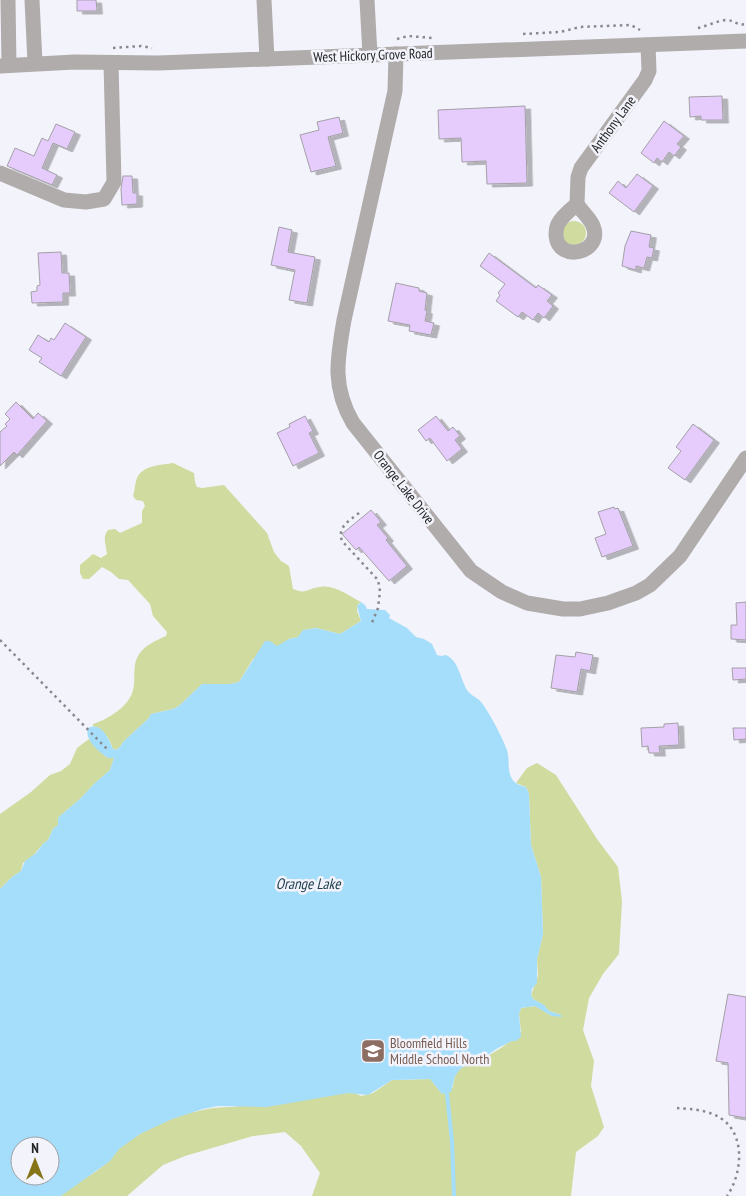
<svg xmlns="http://www.w3.org/2000/svg" width="746" height="1196" viewBox="0 0 746 1196" font-family="'PT Sans Narrow',sans-serif">
<defs>
<filter id="shadow"><feDropShadow dx="5.5" dy="3" stdDeviation="0" flood-color="#0004"/></filter>
</defs>
<rect width="100%" height="100%" fill="#f3f3fb"/>
<g fill="#cfdb9f">
<circle cx="574" cy="233" r="12"/>
<path d="M173,463L194,473L195,482L197,487L202,488L224,485L267,533L274,552L281,561L289,566L293,589C307,595 307,588 320,587C334,584 349,596 361,602L358,604L357,611L361,621L340,634L316,628L304,630L298,637L289,639L284,643L253,659L239,682L230,684H202L179,706L173,709L151,714L149,718L123,742L120,747L116,750L113,749C109,739 105,729 93,726V724C108,719 129,707 133,690C136,679 132,666 138,656C143,646 157,640 166,636L167,632L153,616L150,604L128,580L119,579L111,572L102,567L89,579H83L80,573V565L93,554L101,558L107,554C106,545 102,537 108,530L115,529L120,533L142,523V511L145,506L143,501L136,500L133,496C135,490 135,481 138,476C145,465 162,465 173,463Z"/>
<path d="M89,739L105,756L114,758L110,770L94,784L80,799L61,815L58,818V825L53,829L48,840L43,844L32,857L23,863L21,871L12,877L0,889V814L31,792L50,775L61,771L70,764L77,748Z"/>
<path d="M537,763L556,775L597,839L618,867L622,901L619,954L603,974L589,998L583,1030L594,1061L591,1086L604,1127L598,1136L576,1152L571,1196H312L320,1173L301,1146L285,1132L253,1136L185,1156L163,1165L127,1196H61C70,1185 87,1178 98,1170C107,1164 112,1155 120,1148C146,1125 198,1106 232,1107L348,1093H355L361,1096L373,1093L392,1080L430,1079L442,1094L453,1087C454,1081 454,1074 460,1069C464,1065 472,1064 478,1061C493,1053 509,1044 521,1032L519,1014L521,1008L535,1006L552,1016L561,1015L549,1011L544,1005L533,999L531,995L538,976L537,959L543,934L541,877L531,845L529,794L526,787L516,783L527,768Z"/>
</g>
<path fill="#a5defb" fill-rule="evenodd" d="M361,602L365,605L367,609L385,610L390,615L389,618L407,628L416,637L424,639L432,644L437,655L441,656L446,655C459,661 460,678 467,690C470,695 475,696 479,700C487,707 503,739 507,750C510,759 507,769 511,777C513,783 521,786 526,787L529,794L531,845L541,877L543,934L537,959V983L532,989L531,995L533,999L544,1005L549,1011L561,1015L562,1017L552,1016L535,1006L521,1008L519,1014L521,1037L516,1041H512L498,1048L477,1062L461,1068L455,1076L451,1092L442,1094L430,1079L392,1080L368,1095L348,1093L267,1107L218,1106L203,1109L172,1119L140,1134L119,1149L110,1161L61,1196H0V889L12,877L21,871L25,861L36,853L43,844L48,840L53,829L58,825V818L61,815L80,799L94,784L110,770L114,758H108C99,752 84,740 88,728C101,721 109,739 113,749L116,750L120,747L123,742L149,718L151,714L173,709L179,706L202,684H230L239,682L265,641H270L277,646L289,639L298,637L303,630L316,628L340,634L361,621L357,606ZM20,1146H50V1176H20Z"/>
<g fill="none" stroke-linecap="round" stroke-linejoin="round">
<path stroke="#a5defb" stroke-width="4" d="M447,1094L452,1141L454,1196"/>
</g>
<g fill="#e5ccfc" stroke="#a3a0a6" filter="url(#shadow)">
<path d="M77,0H96L97,11H77Z"/>
<path d="M722,96L723,120H701V116L690,117L689,97Z"/>
<path d="M525,106L527,183L487,184L486,161L462,162L461,138L439,139L438,110Z"/>
<path d="M339,117L343,133L328,137L336,166L311,172L300,135L319,130L317,122Z"/>
<path d="M664,121L684,136L677,144L681,147L674,156L669,152L662,162L657,158L654,163L641,153Z"/>
<path d="M56,124L75,132L67,149L53,143L42,168L57,175L52,185L7,166L15,148L34,156L42,138L48,141Z"/>
<path d="M637,174L653,186L634,212L609,193L618,181L626,188Z"/>
<path d="M123,176H132L133,193H137V204L122,205L121,189Z"/>
<path d="M279,227L292,230L288,252L315,257L307,303L289,300L295,270L271,265Z"/>
<path d="M631,231L651,235L649,247L654,248L652,258L647,257L644,268L636,266V270L622,266L625,246Z"/>
<path d="M61,252L62,273H69L70,293H63V302L32,303L31,292L37,291V286L40,285L38,253Z"/>
<path d="M489,253L536,288L538,285L552,295L547,301L553,306L544,318L538,313L533,320L522,312L518,317L496,301L500,295L498,293L505,284L480,266Z"/>
<path d="M396,283L419,288V291L427,293L425,310L427,311L425,321L434,323L431,335L409,331L410,325L388,321Z"/>
<path d="M65,323L86,337L61,376L39,362L42,358L29,350L38,335L49,342L51,338L54,340Z"/>
<path d="M16,402L33,419L38,413L47,421L17,455L14,452L0,466V432L7,426L5,424L10,419L5,414Z"/>
<path d="M305,416L313,431L309,433L319,453L293,466L277,433L290,427L289,424Z"/>
<path d="M436,416L448,431L453,427L460,436L455,440L462,449L447,461L430,438L426,441L418,430Z"/>
<path d="M693,424L714,440L685,480L668,468L681,451L676,447Z"/>
<path d="M614,507L615,509L618,508L633,546L602,557L595,538L606,534L598,512Z"/>
<path d="M371,510L381,522L377,525L388,538L386,540L407,566L389,581L359,547L356,550L342,534Z"/>
<path d="M746,602V640L731,639V625H737L736,603Z"/>
<path d="M576,652L593,655L590,671L581,669L577,692L551,688L556,655L575,657Z"/>
<path d="M732,668H746V679L733,680Z"/>
<path d="M678,723L679,745L659,746L660,753H649L648,746L642,747L641,728L664,727V724Z"/>
<path d="M733,728H746V739L734,740Z"/>
<path d="M728,994L746,997V1118L729,1115L728,1063L716,1061Z"/>
</g>
<g fill="none" stroke-linecap="round" stroke-linejoin="round">
<g stroke="#88898e" stroke-width="2.5" stroke-dasharray="2.5 4" stroke-linecap="butt">
<path d="M698,28C707,26 717,21 726,20C734,20 737,26 746,24"/>
<path d="M523,34L560,32L580,27L631,25L640,30"/>
<path d="M397,39L408,36L433,38"/>
<path d="M113,48L141,46L152,48"/>
<path d="M359,513C349,521 337,527 342,541L378,580L380,591L378,608L371,625"/>
<path d="M0,640L107,749"/>
<path d="M677,1108C691,1109 710,1110 722,1119C746,1136 742,1174 727,1196"/>
</g>
<g stroke="#b0acac" stroke-width="15">
<path d="M8,0L9,65"/>
<path d="M32,0L35,63"/>
<path d="M264,0L267,59"/>
<path d="M367,0L370,55"/>
<path d="M396,54L395,91L344,320C337,360 332,387 353,423L471,571L502,592L527,603L563,609H580L608,603L636,593L650,585L680,556L746,458"/>
<path d="M0,66L75,62L158,63L746,41"/>
<path d="M0,173L64,200L86,202L104,199L114,182L111,63"/>
<path d="M577,204C581,211 590,218 593,226C604,252 559,264 556,236C556,232 556,228 558,224C562,216 570,210 577,204L578,177L581,168L645,80L649,71L648,45"/>
</g>
</g>
<defs>
<symbol id="school-square" viewBox="-11 -11 22 22"><rect x="-9" y="-9" width="18" height="18" rx="4" fill="#8d6e63" stroke="#f3f3fb"/><path d="M0-5L7-2L0 1L-7-2ZM-4 1L0 2.5L4 1V4Q0 6-4 4Z" fill="#fff"/></symbol>
</defs>
<g fill-rule="evenodd">
<use href="#school-square" x="359" y="1037" width="28" height="28"/>
</g>
<g text-anchor="middle" stroke-width="5" stroke-linejoin="round" paint-order="stroke">
<g font-size="14" fill="#242527" stroke="#f3f3fb">
<text transform="translate(373 55) rotate(-2)" y="5">West Hickory Grove Road</text>
<text transform="translate(613 124) rotate(-54)" y="5">Anthony Lane</text>
<text transform="translate(404 487) rotate(52)" y="5">Orange Lake Drive</text>
</g>
<g font-size="14" fill="#785e54" stroke="#f3f3fb" text-anchor="start">
<text x="390" y="1048">Bloomfield Hills<tspan x="390" dy="16">Middle School North</tspan></text>
</g>
<g font-size="15" font-style="italic" fill="#1b3c4c" stroke="#f3f3fb">
<text x="308" y="889">Orange Lake</text>
</g>
</g>
<g transform="translate(35 1161)"><circle r="24" fill="#f3f3fb" stroke="#a0a1a6"/>
<path d="M0-4L9 19L0 12L-9 19Z" fill="#867518"/>
<text y="-8" font-size="14" font-weight="bold" text-anchor="middle" fill="#242527">N</text>
</g>
</svg>
